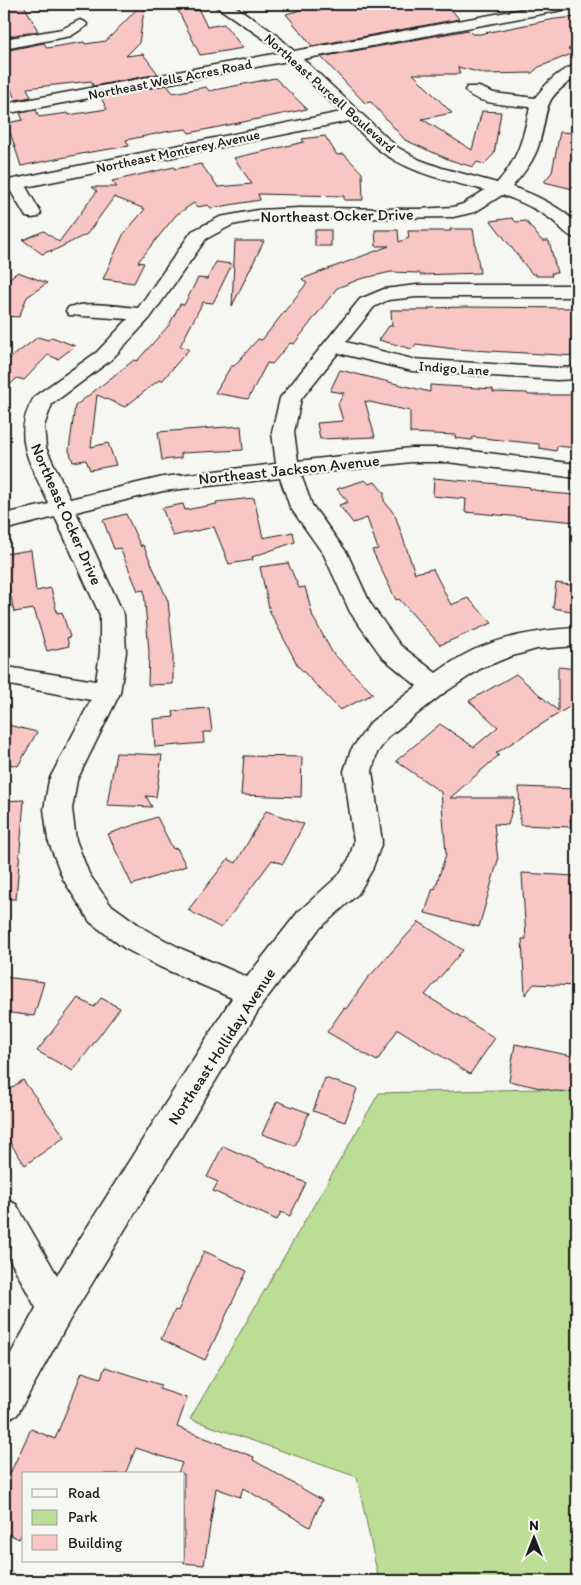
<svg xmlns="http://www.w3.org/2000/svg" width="581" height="1585" viewBox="0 0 581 1585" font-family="Itim,sans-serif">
<rect width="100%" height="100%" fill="#f6f6f2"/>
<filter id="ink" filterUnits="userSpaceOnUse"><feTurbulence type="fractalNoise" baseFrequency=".02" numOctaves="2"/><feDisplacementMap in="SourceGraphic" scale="10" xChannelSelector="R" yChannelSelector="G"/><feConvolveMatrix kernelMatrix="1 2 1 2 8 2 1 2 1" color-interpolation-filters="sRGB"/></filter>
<g filter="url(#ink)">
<path fill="#bcdd96" stroke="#6c7c59" d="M577,1088V1581H379L357,1477L190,1419L379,1093Z"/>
<g fill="#f8c7c4" stroke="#1c1c1c">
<path d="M142,4H145L139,43L126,56L143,54L158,74L93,86L91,81L27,88L31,97L15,100L4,69V51L44,43L47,48L84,42L85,44L106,41Z"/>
<path d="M175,4H194L195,11L199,10L207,27L224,24L243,48L200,55Z"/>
<path d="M308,4H370L376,11L379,12L432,4H447L459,19L312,46L286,14L297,11Z"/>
<path d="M6,5H24L38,31L4,37V13Z"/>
<path d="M577,17V47L568,49L574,53L539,67L532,73L486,74L458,67L460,74H413L452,113L422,119L472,150L482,111L501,112L494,154L484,164L477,162L473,167L450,160L405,140L371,102L365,103L321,57L468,30L472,34H480L555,19Z"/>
<path d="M275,78L307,109L189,133L186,129L170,131L126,140L129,146L91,152L21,166L7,123L23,120L20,113L36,110L39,117L68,113L69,115L107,109L101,98L167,85L173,93L206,87L209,91Z"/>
<path d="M560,132L577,133V190L544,182L552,172Z"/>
<path d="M325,136L337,155L344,154L362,173L363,200H344V196L258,194L260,200L211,208L208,205L197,207L194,203L176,215L138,262L144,263L134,283L103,279L123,235L145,209L114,197L87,234L51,252L52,250L42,254L23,240L44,231L59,242L97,191L92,187H117L112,181L174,167L175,169L201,164L218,187L252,184L234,158L304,142L302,139Z"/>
<path d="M512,218L516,222L526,221L542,241H549L557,273H551L552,276H536V274H532L491,221Z"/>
<path d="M450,229H473L480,273L420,275L419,273L391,272L360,279L337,288L294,344L290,343L272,364L267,363L248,399L215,393L231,366H234L258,339L262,340L307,283L302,279L389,246H376L375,230H398L399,242L409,238L408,231H451Z"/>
<rect x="315" y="230" width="16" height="16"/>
<path d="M235,241H264L232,306Z"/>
<path d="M216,262L232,264L213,303L203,302L180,346L189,349L162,381L159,380L125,407L97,395L91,447L108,443L116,465L90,470L86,460L73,462L69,450L75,406L134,360L137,361L169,325L180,304L184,305L198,278L207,279Z"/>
<path d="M18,272L47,283L27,297L19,317L4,316V282Z"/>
<path d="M466,307L576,308L577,356L455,349L416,344L412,349L379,340L389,326H392L391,310H429L428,308Z"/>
<path d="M38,337L48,340L52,337L75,346L58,359L48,355L24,380L17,378L4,391V363Z"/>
<path d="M340,370L430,392V385L493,389V392L527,393L528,395H577V448L557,446L556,451L539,448V444L473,437L472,440L455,438L456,435L410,433V411L365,401L375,437L320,439L317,423L343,421L338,404L344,393L330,391Z"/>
<path d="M241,426L243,450L181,453V458L162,460L158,432Z"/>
<path d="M434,478L530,487V489L550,493L577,495V522L465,512L466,499L433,496Z"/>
<path d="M365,480L369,484L375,482L384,493V501L395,515L415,573L433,569L451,605L468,598L492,623L440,645L399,599L396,600L372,550L378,549L367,518L353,523L339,505L348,502L337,489Z"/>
<path d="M254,498L263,538L293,532L295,542L252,557L253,560L229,564L214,527L173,536L162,508L183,504L185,510L217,504L216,502Z"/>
<path d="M126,514L141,547V545H143L168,601L173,651V684L148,685L149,652L144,590L138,591L120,548L114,549L103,520Z"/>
<path d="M31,550L36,591L51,588L57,613L62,612L70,637L67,638L69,646L47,651L34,609L14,612L4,564V554Z"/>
<path d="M288,563L299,588L305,587L313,617L332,652L373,694L340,710L298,666L270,612L260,567Z"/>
<path d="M556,583L577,586V612L553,608Z"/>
<path d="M558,667L577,669V702L496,753L499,755L450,798H515L508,825L494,824L498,860L479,927L425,913L433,888L435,889L446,854L441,792L396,761L440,724L474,747L498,727L469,701L516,674L558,711Z"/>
<path d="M209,708L212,732H203L204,743L155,747L153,719L174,717L173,711Z"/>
<path d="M4,724L37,732L18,766L4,763Z"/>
<path d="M116,753L162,755L156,797L146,796L152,807L107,805Z"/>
<path d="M244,756L302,757L301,797L241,795Z"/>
<path d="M519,787L577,789V819H570L571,827L520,825Z"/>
<path d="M24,800L16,899H4V801Z"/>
<path d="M266,811L304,824L283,864L272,860L221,928L188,910L228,859L236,863Z"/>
<path d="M157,817L173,849L177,848L186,866L132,885L108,834Z"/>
<path d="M522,873L574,876L577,910V919H574L577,954V986L534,984L525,995L522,939H526Z"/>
<path d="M419,922L463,950L425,995L495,1038L470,1074L398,1029L377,1061L327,1032L344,1008L346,1009L366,980Z"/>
<path d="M4,977L44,982L34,1016L4,1012Z"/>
<path d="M78,998L94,1007L101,998L120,1008L73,1071L37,1051Z"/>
<path d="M515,1044L577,1057V1092L554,1091L509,1081Z"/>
<path d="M325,1078L357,1089L345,1122L313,1111Z"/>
<path d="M23,1080L65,1137L25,1165L4,1134V1093Z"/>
<path d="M277,1101L309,1113L295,1146L262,1134Z"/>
<path d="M223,1146L306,1183L290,1216L281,1212L277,1220L213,1191L218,1182L207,1177Z"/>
<path d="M204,1251L247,1271L205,1360L161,1339L175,1310L178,1311Z"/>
<path d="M105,1367L161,1385L159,1389L187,1398L177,1427L254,1457L253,1460L322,1500L310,1527L243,1488L240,1497L216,1488L204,1565L184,1563V1474L178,1473L182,1463L136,1448L125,1474H24V1530L19,1539L4,1532V1486L31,1429L55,1439L82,1372L101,1378Z"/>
</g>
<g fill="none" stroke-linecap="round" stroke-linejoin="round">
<defs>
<g id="minor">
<path d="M215,4H232L277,35L294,51L550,4H577V7L573,8L303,59L397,147L420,160L442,168L497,183C519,158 523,138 530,107C513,105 475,105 465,90L467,87H479L494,93L535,98C546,84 559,69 577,65V77C540,100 550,108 539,144C534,161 523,174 512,187C537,195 558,206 577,223V239C566,236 561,227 552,220C537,209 520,201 502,195L475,212L453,217L258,220L232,225L206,239L150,318L111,360L52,404L44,426L46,448L70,499L163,477L276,464L272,432L280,398L360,299L384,289L417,285H577V297H417L388,300L374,307L346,342L412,359L557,368L577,367V379L557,380L412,371L338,353L301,399L294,432L298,461L411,448H447L577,464V478L447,462H411L301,475L312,505L347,553L370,603L400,645L436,673C444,667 453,661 462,656C496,637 538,630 577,628V646L537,649L509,657L480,669L444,693L389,736L377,753L372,771L382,842L372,870L358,894L318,930L263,1003L69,1321L17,1415L4,1421V1366L36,1308L4,1249V1199L16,1204L57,1275L232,998L160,967L124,948L90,922L63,879L48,840L44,809L49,780L91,700L4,684V668L7,667L96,681L100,652V615L55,517L4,530V514L49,504C32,466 9,436 35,396L97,352L128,319L69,315L66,311L69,307C91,301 115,306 138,308L192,231L220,217L258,210L299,208L419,209L453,207L463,204L485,190C451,182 417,175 386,155C373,147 361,132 349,121L26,187L41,213L38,217L32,218L26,217L10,190L4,191V181L341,112L288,61L4,114V104L279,53L267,41L217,7ZM280,478L290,507L324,555L350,612L382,657L417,686L371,722L351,750L344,771L354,842L349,859L338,876L298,912L247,977L182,949L146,930L110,904L89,874L76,840L72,809L77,780L120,693L126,652L124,615L76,512L163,491Z"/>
<path d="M80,20L85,22L88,25L71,36L4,49V39L62,29Z"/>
</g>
</defs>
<use href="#minor" stroke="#1c1c1c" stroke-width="3"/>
<use href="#minor" fill="#f6f6f2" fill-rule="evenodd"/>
</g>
</g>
<g text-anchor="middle" stroke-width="4.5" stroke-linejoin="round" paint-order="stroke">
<g font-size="14" fill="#1c1c1c" stroke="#f6f6f2">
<text transform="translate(170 79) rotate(-11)" y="5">Northeast Wells Acres Road</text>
<text transform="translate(330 93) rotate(42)" y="5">Northeast Purcell Boulevard</text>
<text transform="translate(178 151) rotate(-12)" y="5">Northeast Monterey Avenue</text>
<text transform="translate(454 368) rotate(4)" y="5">Indigo Lane</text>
</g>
<g font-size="16" fill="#1c1c1c" stroke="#f6f6f2">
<text transform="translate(337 215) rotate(-1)" y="6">Northeast Ocker Drive</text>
<text transform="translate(289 469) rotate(-6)" y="6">Northeast Jackson Avenue</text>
<text transform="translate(67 514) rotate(66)" y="6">Northeast Ocker Drive</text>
<text transform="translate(221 1046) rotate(-57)" y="6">Northeast Holliday Avenue</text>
</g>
</g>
<rect width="581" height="1585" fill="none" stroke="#f6f6f2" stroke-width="20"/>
<rect x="10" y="10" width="561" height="1565" fill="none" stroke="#1c1c1c" stroke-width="2" filter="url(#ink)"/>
<rect x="22" y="1472" width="162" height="90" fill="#f6f6f2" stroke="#9f9f9c"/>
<rect x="32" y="1489" width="25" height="8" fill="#f6f6f2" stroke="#9f9f9c"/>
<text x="68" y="1498" font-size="15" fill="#1c1c1c">Road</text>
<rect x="32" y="1510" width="25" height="15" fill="#bcdd96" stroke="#9f9f9c"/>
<text x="68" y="1522" font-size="15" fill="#1c1c1c">Park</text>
<rect x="32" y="1535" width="25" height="15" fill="#f8c7c4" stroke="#9f9f9c"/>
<text x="68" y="1548" font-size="15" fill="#1c1c1c">Building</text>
<g transform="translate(534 1538)" stroke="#f6f6f2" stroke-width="4" paint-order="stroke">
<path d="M0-4L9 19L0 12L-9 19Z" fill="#1c1c1c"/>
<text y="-8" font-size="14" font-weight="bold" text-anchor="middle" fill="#1c1c1c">N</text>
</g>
</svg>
